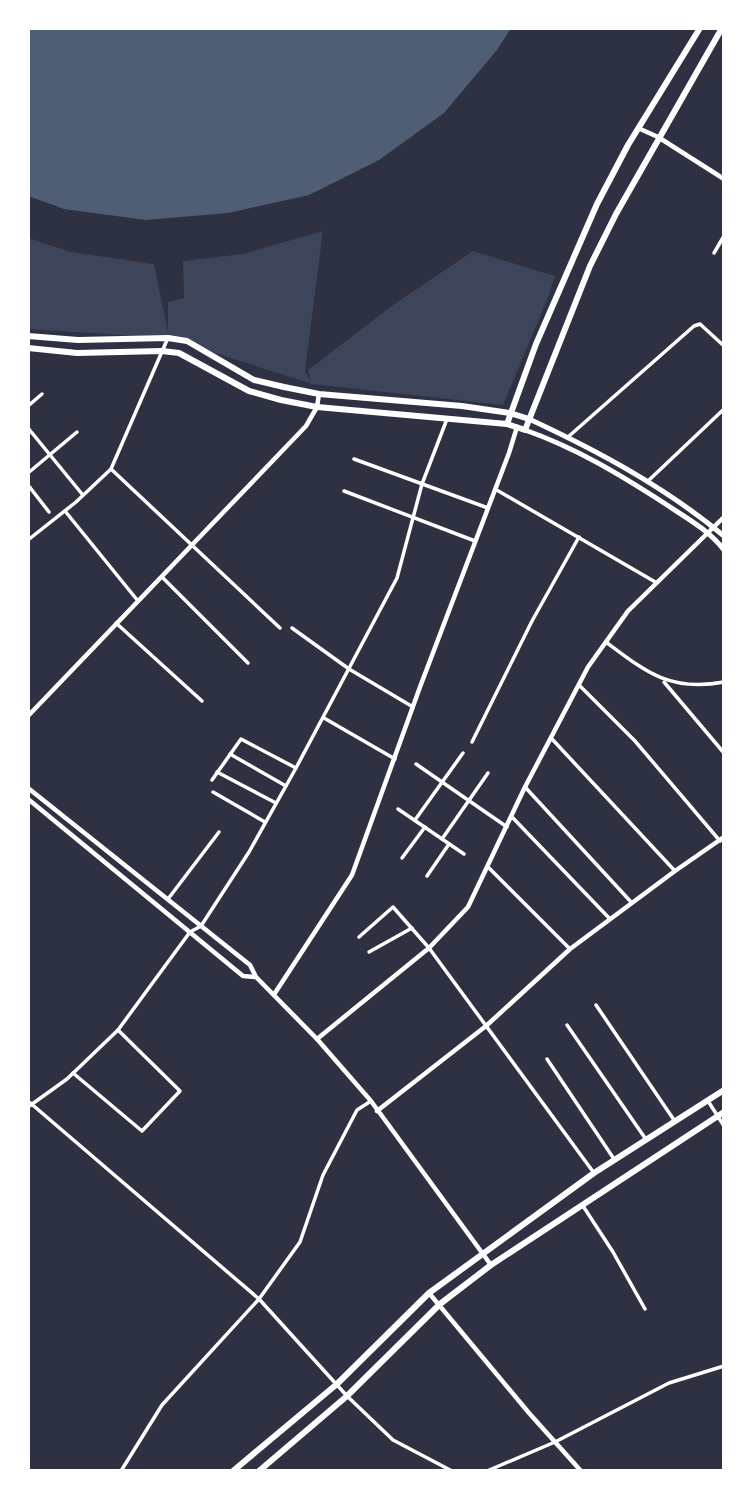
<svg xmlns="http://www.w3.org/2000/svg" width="752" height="1499" viewBox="0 0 752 1499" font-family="Quicksand,sans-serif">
<rect width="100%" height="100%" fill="#2d3142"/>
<path fill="#3c4559" d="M323,231L305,371L310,380L308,370L393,305L473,251L555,276L547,300L503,405L312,384L168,338L28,329V238L71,252L154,264L168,332V302L184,298L183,261L243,254Z"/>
<path fill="#4f5d75" d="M28,28H511L497,50L444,113L379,160L309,195L228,213L146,220L64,209L28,196Z"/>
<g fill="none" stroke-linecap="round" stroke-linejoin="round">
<g stroke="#fff" stroke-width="3.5">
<path d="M714,253L724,236"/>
<path d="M28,406L42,394"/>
<path d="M28,428L82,494"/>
<path d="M568,437L694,326L700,324L724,346"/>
<path d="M354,459L488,508"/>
<path d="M111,469L280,628"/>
<path d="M28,473L77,432"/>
<path d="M647,482L724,409"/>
<path d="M28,485L49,512"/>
<path d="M495,489L657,583"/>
<path d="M344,491L475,541"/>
<path d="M65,511L138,601"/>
<path d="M28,540L76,502L111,469L167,340"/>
<path d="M162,577L248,663"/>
<path d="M116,623L202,701"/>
<path d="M292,628L349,669L413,707"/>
<path d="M606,642C646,672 670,692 724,682"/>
<path d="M664,682L724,753"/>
<path d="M579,685L635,741L720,841"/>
<path d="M324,718L395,759"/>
<path d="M552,739L675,871"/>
<path d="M472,742L532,621L579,537"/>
<path d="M230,754L286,786"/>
<path d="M416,764L507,827"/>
<path d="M217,772L276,803"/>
<path d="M212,780L241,739L296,768"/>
<path d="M525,787L632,903"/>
<path d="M213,792L265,822"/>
<path d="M398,809L442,839L488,773"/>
<path d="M512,817L610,919"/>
<path d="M415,820L463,753"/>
<path d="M442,839L464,854"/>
<path d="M402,858L425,827"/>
<path d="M488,867L570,949"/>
<path d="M427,876L449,844"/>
<path d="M168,899L219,832"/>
<path d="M359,937L393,907L429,948L594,1173"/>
<path d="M369,952L412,928"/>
<path d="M596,1005L674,1120"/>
<path d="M567,1025L645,1138"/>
<path d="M547,1059L614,1159"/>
<path d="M73,1073L142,1131L180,1091L118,1030"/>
<path d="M28,1101L259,1299L347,1396L393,1440L452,1471"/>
<path d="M708,1101L724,1126"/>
<path d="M28,1107L67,1079L118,1030L190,932L201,926L249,852L296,768L397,578L422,484L447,419"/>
<path d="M583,1206L613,1252L645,1309"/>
<path d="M121,1471L162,1405L259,1299L300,1242L323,1175L357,1110L371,1101"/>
<path d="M487,1471L555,1442L669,1383L724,1366"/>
</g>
<g stroke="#fff" stroke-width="4.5">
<path d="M638,128L658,137L724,179"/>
<path d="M28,716L306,426L317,407L319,394"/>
<path d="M28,788L250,965L256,977L317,1039L371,1101L491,1265"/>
<path d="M28,799L243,976L255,977"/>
<path d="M275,993L352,875L420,687L509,453L517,427"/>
<path d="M317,1039L429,948L468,907L525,787L588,667L628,611L724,517"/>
<path d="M377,1111L486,1026L570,949L675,871L724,837"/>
<path d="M429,1293L529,1413L581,1471"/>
</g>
<g stroke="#fff" stroke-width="5">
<path d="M529,419C598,451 665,487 724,536"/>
<path d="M525,430C576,448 619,474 664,503C685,517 709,530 724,550"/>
</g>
<g stroke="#fff" stroke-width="6">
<path d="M28,336L78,340L168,338L187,341L254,380L284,387L319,394L462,406L510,413L529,419"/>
<path d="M28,348L77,353L162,351L179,353L249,391L281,400L317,407L507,424L525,430L590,266L616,214L722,28"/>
<path d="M507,424L536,344L597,204L628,145L700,28"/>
<path d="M233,1471L337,1384L429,1293L594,1173L724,1090"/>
<path d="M259,1471L347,1396L440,1304L491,1265L724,1112"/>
</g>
</g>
<rect width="752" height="1499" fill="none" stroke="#ffffff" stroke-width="60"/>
</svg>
